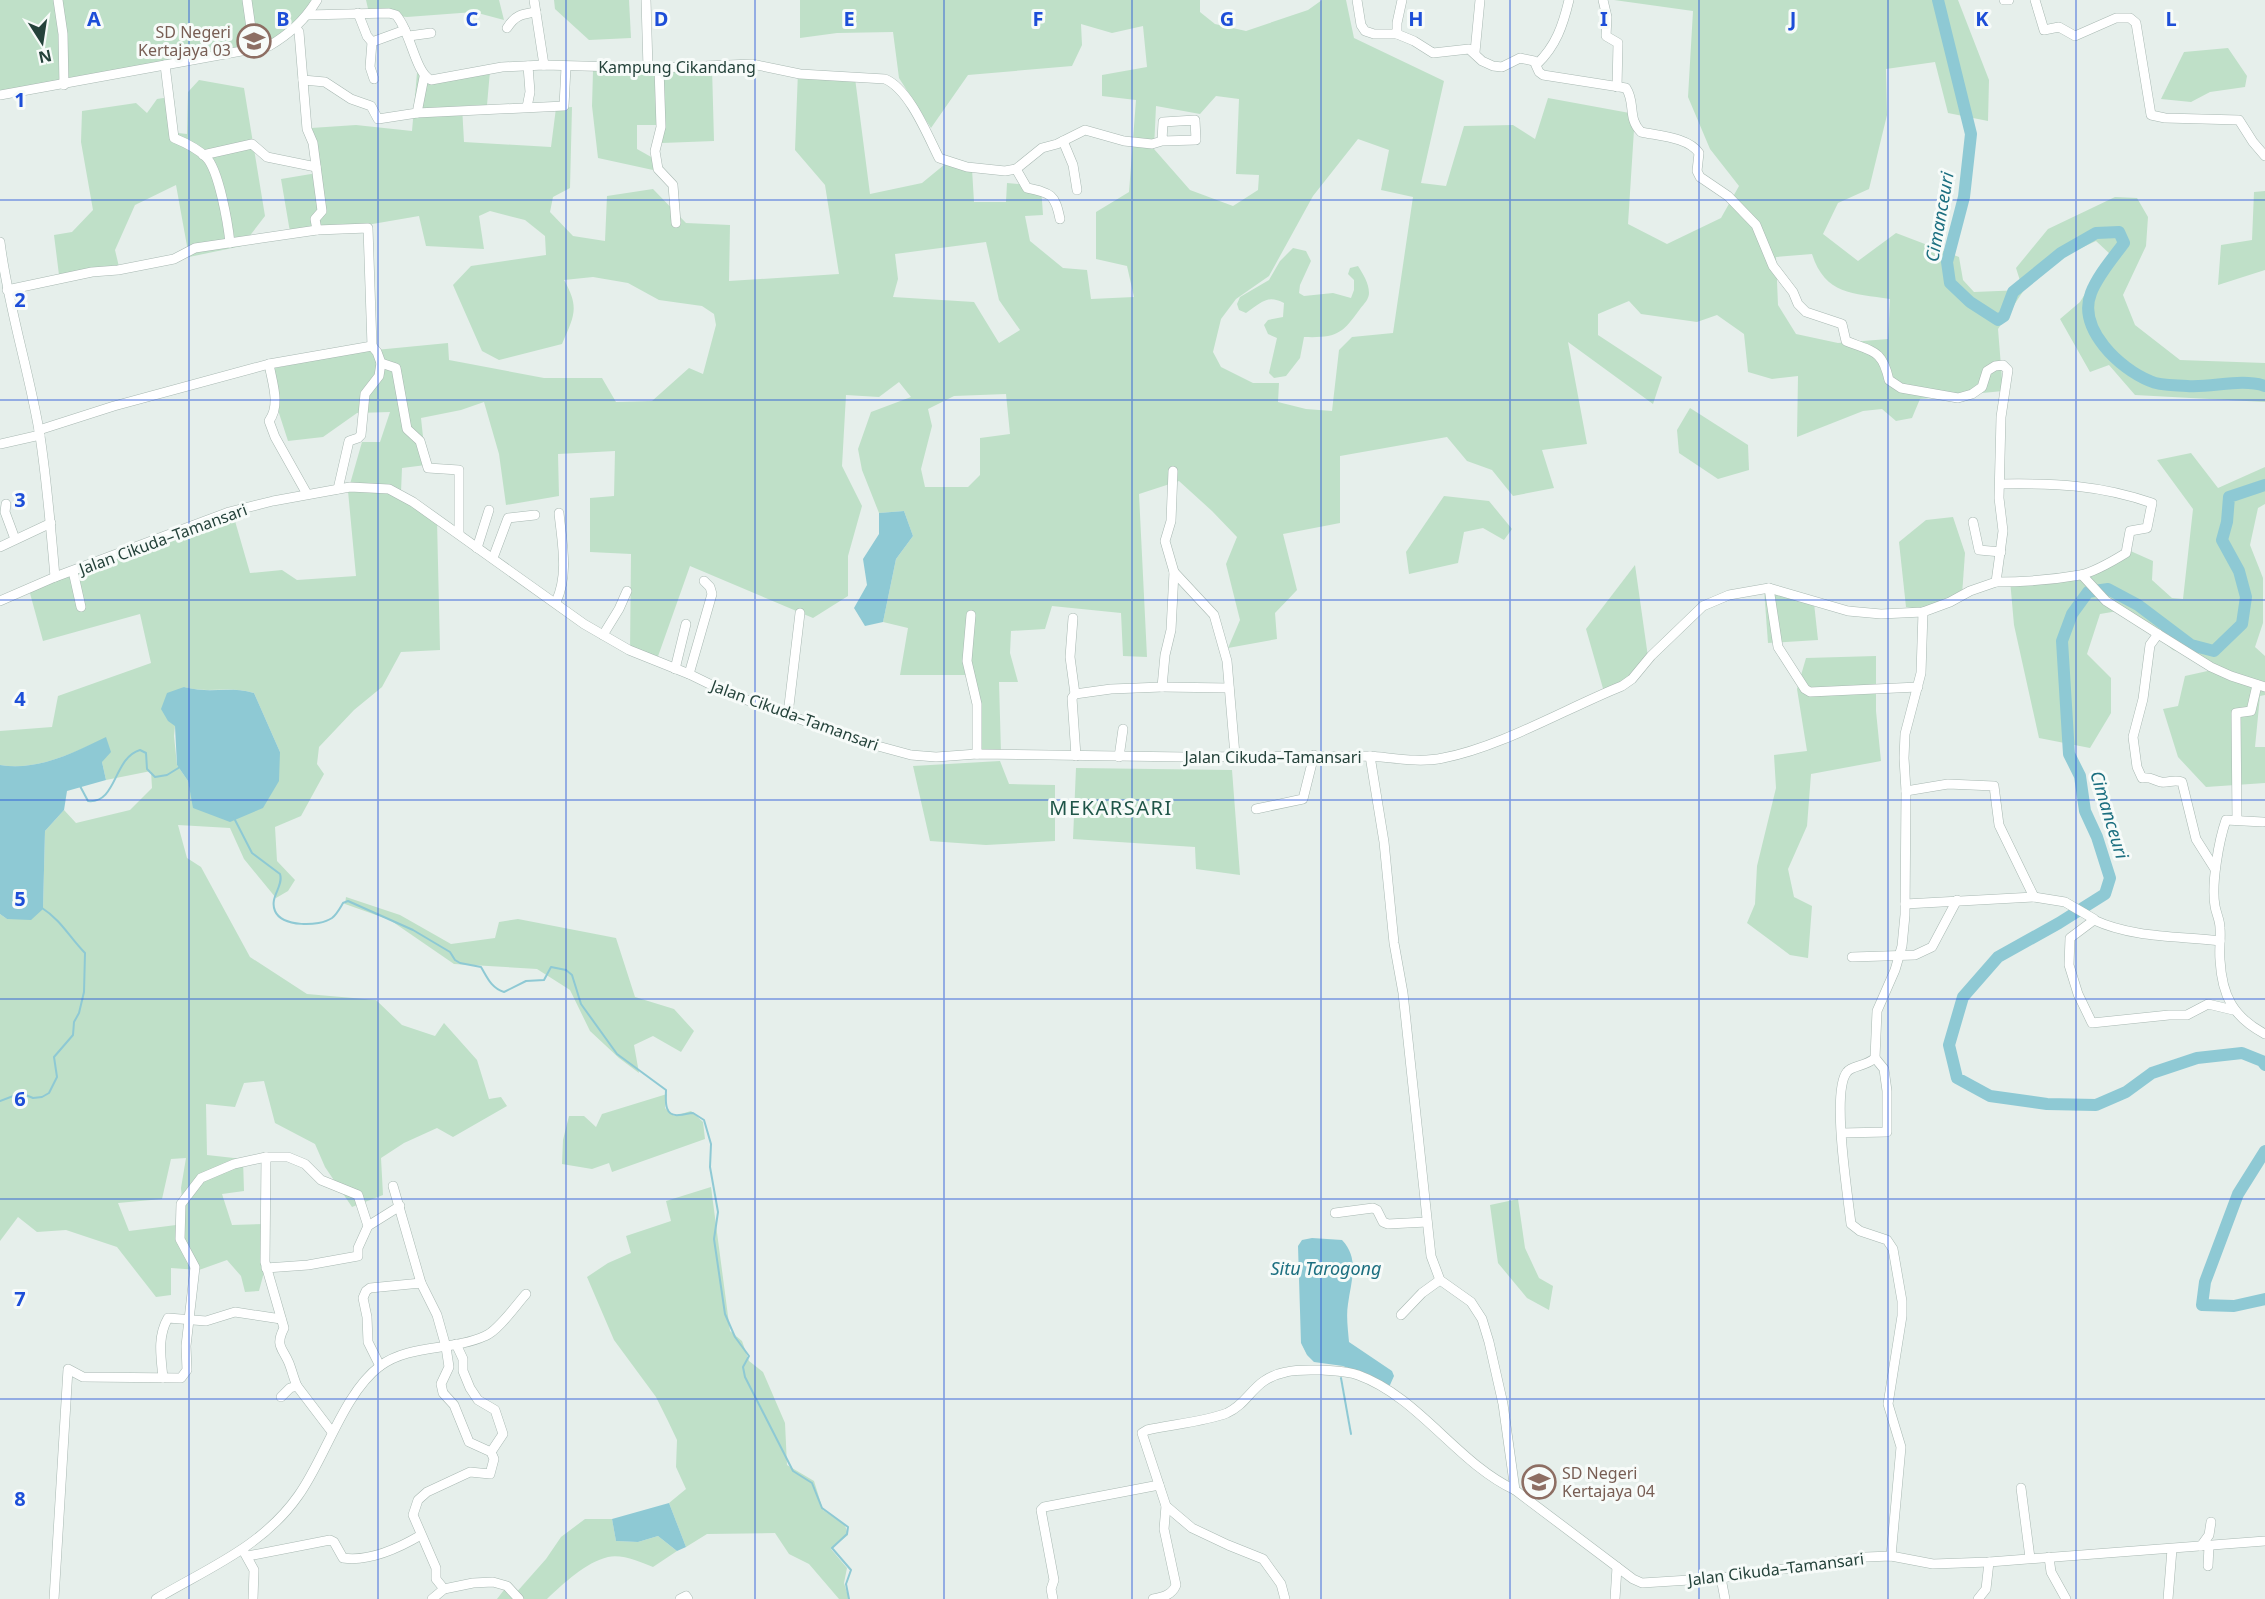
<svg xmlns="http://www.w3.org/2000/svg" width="2265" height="1599" viewBox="0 0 2265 1599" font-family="'Noto Sans',sans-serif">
<rect width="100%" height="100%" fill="#e6efeb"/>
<g fill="#bfe0c8" fill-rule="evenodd">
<path d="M0,0H321L308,21L270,47L0,95Z"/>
<path d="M366,0H499L504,20L474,12L407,17L369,13Z"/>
<path d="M554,0H629L631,38L589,40L555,9Z"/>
<path d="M800,0H1200V12L1215,24L1246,31L1308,10L1322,0H1346L1354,38L1444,81L1421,183L1446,186L1464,126L1513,125L1535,139L1548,98L1635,114L1628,224L1667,244L1721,218L1739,186L1710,149L1688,97L1693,11L1614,0H1958L1989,80L1988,121L1948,113L1935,62L1886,69L1887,115L1869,189L1838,203L1823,234L1858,261L1896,233L1959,257L1963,280L1974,292L2023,290L2016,268L2048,229L2115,197L2137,198L2148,217L2146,246L2123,295L2135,325L2180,360L2265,363V402L2135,395L2109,365L2090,372L2060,319L2080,302L2110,254L2096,241L2068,254L2024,290L1998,329L2003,391L1920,399L1912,418L1896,421L1882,409L1863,411L1797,437L1798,376L1772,379L1748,372L1744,334L1717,315L1697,322L1641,314L1629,301L1598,314V335L1662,377L1653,404L1568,342L1587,444L1542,450L1554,488L1513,496L1492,470L1467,461L1447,437L1340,456V523L1283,534L1297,590L1275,613L1277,639L1228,648L1240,620L1226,564L1237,537L1212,511L1179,481L1139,494L1147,657L1123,656L1121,613L1052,606L1045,629L1011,631L1010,653L1018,682H999L1001,753L976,754L975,675H900L908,628L883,622L896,559L913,536L904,511L879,513L862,470L858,449L871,412L911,397L899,382L879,397L846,395L842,466L862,506L848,556V596L813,618L690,566L656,662L630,652L631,554L590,552V498L614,496L615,451L558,454L559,496L506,505L499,454L484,402L461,410L421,418L426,465L402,468L401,492L437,520L440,650L401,652L382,687L354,710L319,747L317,764L324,774L301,816L275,827L277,861L295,880L288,891L276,898L244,859L230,828L178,825L187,858L201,867L250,957L307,994L376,1000L402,1025L435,1036L444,1023L477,1060L489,1099L501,1097L507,1106L453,1137L437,1128L404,1143L381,1158L383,1195L352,1207L325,1167L315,1144L275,1123L264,1081L244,1083L235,1107L206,1104L207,1155L243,1159L244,1191L222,1194L232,1225L266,1224L268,1257L259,1291L245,1292L241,1276L227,1260L199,1270L171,1268V1295L156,1297L117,1247L66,1230L37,1232L18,1217L0,1241V914L7,919L43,909L45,831L64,810L76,823L130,810L152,788L151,771L106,780L102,762L106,738C73,753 38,771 0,765V731L52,727L58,696L151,663L140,614L43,641L28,586L233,514L250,573L282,570L297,580L356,576L348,491L362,442H380L390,412L357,413L323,437L288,441L265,370L355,352L448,343L449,360L544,378H602L616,402L652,401L689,368L703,374L716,325L714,314L702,306L659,300L628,283L593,277L564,280C580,308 574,316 562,344L499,360L482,351L453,285L471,266L546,255L545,236L525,220L490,211L479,216L484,249L426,246L419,216L291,238L281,179L317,173L311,128L356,125L412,131L417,73L454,80L490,71L487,105L462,106L464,142L551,147L556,108L572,107L570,188L553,197L550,212L573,236L605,241L607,196L653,189L686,223L730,225L729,281L839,274L825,185L795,150L798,71L855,78L870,194L922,183L950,160L972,169L974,202H1006L1007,183L1041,186L1043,215L1025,216L1030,241L1063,268L1087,270L1091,299L1134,297L1127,266L1096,259V212L1129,192L1136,100L1102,96V75L1147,67L1143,26L1112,33L1081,24L1082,45L1072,66L968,75L931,128L899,78L893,32L837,33L800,38ZM1216,96L1239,99L1236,174L1259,175L1258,190L1233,206L1190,190L1154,149L1156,106L1200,114ZM1358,139L1389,150L1381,190L1413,197L1393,333L1352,337L1339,350L1332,411L1306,409L1278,402L1279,383H1253L1221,367L1213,352L1221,319L1236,299L1269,276L1313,196ZM986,242L999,300L1020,330L999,343L974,302L893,297L898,279L895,254ZM1812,254C1825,295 1853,293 1890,299L1888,339L1838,343L1796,334L1778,305L1776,257ZM1006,394L1010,434L980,438V475L968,487H925L921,469L932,426L928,409L954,396ZM184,687C209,694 228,685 254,693L280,752L194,808L188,781L177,765L174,736L175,726ZM186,1158L181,1188L184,1224L129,1231L118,1203L162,1199L171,1159Z"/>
<path d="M2228,48L2247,76L2245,87L2210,92L2191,102L2161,99L2184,52Z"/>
<path d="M712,67L714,141L662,143L660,125H637V149L653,158V170L598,158L592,106L593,71Z"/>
<path d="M199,80L244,88L265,216L242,246L189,257L176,185L135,205L115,250L120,271L60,283L54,235L72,232L93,210L81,142L82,111L136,103L147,113L157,99L170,97L178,133L187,134L188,92Z"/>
<path d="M2265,191V270L2218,285L2221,245L2252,240L2254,192Z"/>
<path d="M1293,248L1306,251L1311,261L1300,285L1299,293L1304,296L1333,293L1351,298L1354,290V280L1348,274L1350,268L1358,266C1363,274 1369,283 1369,293C1369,299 1364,304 1360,309C1342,334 1337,338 1304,337L1300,358L1286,376L1274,378L1269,373L1277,338L1268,334L1264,325L1268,320L1283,317L1284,303C1267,294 1261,303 1246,313L1239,310L1237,304L1240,297L1269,280L1280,261Z"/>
<path d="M1690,408L1748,445L1749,470L1718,479L1679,453L1677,430Z"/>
<path d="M2191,453L2218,488L2265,467V504L2258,508L2250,545L2263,578V623L2255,647L2265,656V695L2260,696L2255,747H2265V783L2206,787L2178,757L2163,709L2178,706L2185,676L2212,670L2211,662L2173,650L2124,610L2100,614L2087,654L2111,678V713L2090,748L2039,738L2014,625L2010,580L2084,572L2126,549L2153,561L2152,580L2172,598L2183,599L2193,509L2157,460Z"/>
<path d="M1444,496L1489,501L1512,529L1504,540L1483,528L1464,532L1458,563L1409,574L1406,552Z"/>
<path d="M1953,517L1965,553L1962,595L1925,610L1906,607L1899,542L1926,520Z"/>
<path d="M1635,565L1648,657L1632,676L1604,692L1586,629Z"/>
<path d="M1764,589L1814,603L1818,640L1768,643Z"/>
<path d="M1876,656V711L1881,761L1811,774L1807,826L1788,869L1794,897L1812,906L1808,958L1790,955L1747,923L1755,904L1757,866L1776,788L1774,755L1807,751L1797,689L1806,658Z"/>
<path d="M1000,761L1009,784L1055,785V841L986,845L930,841L913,766Z"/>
<path d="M1076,768L1232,770L1240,875L1196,869L1195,847L1073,839Z"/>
<path d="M346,897L400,915L451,944L495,938L499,922L518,919L616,938L635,997L674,1009L694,1031L681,1052L653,1036L634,1045L639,1073L619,1058L590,1031L570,990L537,969L454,964L390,920L345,904Z"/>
<path d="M667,1094L665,1108L674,1116L691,1111L703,1122L705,1139L612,1172L609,1163L592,1169L562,1164L563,1140L569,1116H584L596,1127L602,1114Z"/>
<path d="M711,1187L730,1331L742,1341L749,1361L763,1372L785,1423L787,1465L814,1481L823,1510L845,1525L848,1535L831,1549L847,1568L844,1583L849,1599H839L809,1564L789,1554L775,1533L707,1534L686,1547L669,1503L686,1489L676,1467L677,1440L668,1421L656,1397L614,1340L587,1277L608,1263L631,1253L626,1236L671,1221L666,1201Z"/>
<path d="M1518,1199L1525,1248L1539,1278L1553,1286L1549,1310L1527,1298L1498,1263L1490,1205Z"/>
<path d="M585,1519H612L616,1541L638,1542L658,1536L677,1551L653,1567C640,1562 623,1554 608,1557C586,1562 563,1584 547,1599H497L507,1586L515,1594L546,1559L561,1537Z"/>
</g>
<g fill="#8ec9d4">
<path d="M904,511L913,536L896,559L883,622L865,626L854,608L867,585L863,559L879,534V513Z"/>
<path d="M184,687C209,694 228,686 254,693L280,752L279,781L263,808L230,822L193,808L188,781L177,765L175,726L168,721L161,709L167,693Z"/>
<path d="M106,737L111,752L102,762L106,780L67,791L64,810L45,831L43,909L31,920L7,919L0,914V765C38,771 73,753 106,737Z"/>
<path d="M1312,1238L1342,1240C1360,1259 1351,1281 1348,1304C1346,1316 1348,1330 1349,1342L1392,1371L1394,1376L1390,1385L1388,1386L1343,1366L1314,1362L1307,1355L1301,1343L1298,1246L1302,1240Z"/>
<path d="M669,1503L686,1547L677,1551L658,1536L638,1542L616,1541L612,1519Z"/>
</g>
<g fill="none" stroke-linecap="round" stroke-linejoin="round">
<g stroke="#8ec9d4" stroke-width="2">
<path d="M80,786L88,801C117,804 113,758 140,750L146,753L147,769L155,777L167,775L180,767"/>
<path d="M234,818L252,853L280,874C284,886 269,897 275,911C282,927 319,927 332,918C337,914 340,908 343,903L348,901L413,930L450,952L455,960L460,963L481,967C487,977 491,988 504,992L526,981L544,980L551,967L566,970L572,975L581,1004L617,1054L666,1090C666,1098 663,1117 679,1115C684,1115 688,1113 693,1113L704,1120L711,1144L710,1167L718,1212L714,1239L725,1314L735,1337L749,1356L743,1367L745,1377L793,1471L812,1483L822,1508L848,1527L847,1534L832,1548L851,1570L846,1584L849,1599"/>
<path d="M0,1101L21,1093L33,1098L42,1097L49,1093L57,1077L54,1057L73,1035L74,1022L79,1013L84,992L85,953C70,938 61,920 42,908"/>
<path d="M1341,1378L1351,1434"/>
</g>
<g stroke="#8ec9d4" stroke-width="12">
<path d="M1938,0L1971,134L1964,197L1947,262L1950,283L1970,302L1998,320L2004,316L2013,292L2061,253L2096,233L2119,232L2124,243C2113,258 2098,275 2091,293C2077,329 2120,369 2150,381C2160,386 2176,385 2187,386C2212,388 2241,378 2265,386"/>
<path d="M2265,485L2229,497L2227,522L2222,540L2239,571L2246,597L2242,624L2214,651L2191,645L2138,605L2108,589L2088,592L2072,614L2062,641L2069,754L2080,776L2085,811L2097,837L2110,878L2105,894L2059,923L1998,957L1963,997L1949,1045L1957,1078L1990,1096L2047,1104L2096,1105L2126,1092L2152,1073L2197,1058L2242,1053L2262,1061L2265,1065"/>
<path d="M2265,1151L2238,1194L2205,1282L2202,1305L2234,1306L2265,1299"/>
</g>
<defs>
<g id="minor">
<path d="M58,0L63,34L64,85"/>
<path d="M247,0L254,49"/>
<path d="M534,0L544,65"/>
<path d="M646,0L648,68"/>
<path d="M1357,0L1361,25L1365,31L1374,34H1397L1414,41L1433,53L1469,49L1482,61L1493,66L1502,67L1520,58L1534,61L1539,72L1543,75L1626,88C1636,103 1627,118 1641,132C1659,136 1688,137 1699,153L1697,171L1700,177L1728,196L1756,225L1773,266L1793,292L1798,304L1806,312L1842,324L1846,341C1873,352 1882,349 1889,380L1901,388L1958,398L1972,394L1982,387L1987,371L1995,366L2003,365L2008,370L2001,417L1999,498L2003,531L1996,582L1970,591L1950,602L1923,612L1881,614L1848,611L1769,588L1729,595L1703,606L1651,656L1632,679L1622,686C1567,708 1501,747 1443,758C1420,763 1394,758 1370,756"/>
<path d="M1603,0L1607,17L1606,36L1618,43L1617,87"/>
<path d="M2004,0H2009"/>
<path d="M2035,0L2044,30L2059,27L2075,36L2116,18H2130L2136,23L2151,115L2165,118L2239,120L2253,142L2265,156"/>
<path d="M358,13L367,36L372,42L370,67L374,79"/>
<path d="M307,15L389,13L396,15C411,32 415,73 431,80L502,67L544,65L659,68L752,64L800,74L885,79C909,89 927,134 939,158L967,167L1005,171L1016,169L1042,148L1057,144L1085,130L1124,141L1152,144L1162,141L1196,140L1195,120L1163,122L1162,141"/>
<path d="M296,28L299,32L307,129L313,143L322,211L315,219L317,230"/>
<path d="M507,28C515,15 522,14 536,12"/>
<path d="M1397,34V23L1402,0"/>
<path d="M409,36L431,33"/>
<path d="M372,42L405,30"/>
<path d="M1475,52L1480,0"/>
<path d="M1537,64C1556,46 1563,25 1569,0"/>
<path d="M165,65L174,138C186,143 197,148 206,157C219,170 228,224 230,243"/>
<path d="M659,68L661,127L655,151L658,169L673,185L676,223"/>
<path d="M303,80L325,82L351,99L371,106L378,119L417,113L424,77"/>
<path d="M0,95L269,46C290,34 305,20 317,0"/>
<path d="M527,107L530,92L528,66"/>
<path d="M417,113L564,106L566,67"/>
<path d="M1063,141L1073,165L1077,190"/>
<path d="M203,155L252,144L267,157L316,167"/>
<path d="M1016,169L1027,188C1051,193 1055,194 1060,219"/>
<path d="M0,242C8,307 29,370 40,436C47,482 51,530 55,577L229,512L273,501L350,487L389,489L413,502L584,624L629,650L689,674L730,694L863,742L911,755L936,757L977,754L1186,757L1370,756L1384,842L1394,943L1403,993L1431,1256L1440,1280L1471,1302L1482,1319L1489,1342L1503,1404L1515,1490L1633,1579L1642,1583L1721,1578L1866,1557L1891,1556L1933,1564L1989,1562L2265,1541"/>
<path d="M7,290L92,272L118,270L174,259L195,248L317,230L368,228L372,346L377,352L381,363L396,368L407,429L420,441L428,468L459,470V534"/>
<path d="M269,364C272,382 281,405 269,421L275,437L307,494"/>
<path d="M39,430L114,406L269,364L372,346"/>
<path d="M0,444L40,435"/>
<path d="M1173,471L1171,521L1165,541L1174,572L1214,615L1227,661L1235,755"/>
<path d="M338,489L349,441L358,438L361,435L365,394L379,376L381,363"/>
<path d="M6,504L5,512L15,539"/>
<path d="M1973,522L1979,550L2001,552"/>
<path d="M0,547L51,523"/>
<path d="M477,548L489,510"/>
<path d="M493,558L508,518L535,515"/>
<path d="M73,571L81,607"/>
<path d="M2082,575L2106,601L2158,634L2211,667L2231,676L2265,687"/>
<path d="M1996,582C2024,582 2052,580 2080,575C2095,572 2113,561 2126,553L2130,531L2147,528L2152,503C2100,485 2055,483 2000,484"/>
<path d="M1769,588L1778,647L1805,689L1810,692L1918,687"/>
<path d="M0,601L55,577"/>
<path d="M556,602C569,574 562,543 559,513"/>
<path d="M971,615L967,661L977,704V754"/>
<path d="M1073,618L1070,657L1075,694"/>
<path d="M2158,634L2150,645L2143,699L2133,737L2137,767L2142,778C2153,777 2152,780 2161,782C2169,783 2174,779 2182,782L2196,839L2215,869"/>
<path d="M603,635L619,609L627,591"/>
<path d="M675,669L686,624"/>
<path d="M689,674L712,594L710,587L704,581"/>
<path d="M1162,687L1229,688"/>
<path d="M788,714L800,613"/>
<path d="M1076,756L1072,698L1075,694L1111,689L1162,687L1165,655L1171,630L1174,572"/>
<path d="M1119,757L1123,729"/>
<path d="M1906,791L1948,784L1994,786L1999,825L2034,897"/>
<path d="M1256,809L1303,799L1314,755"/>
<path d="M2237,820L2236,713L2251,711L2257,685"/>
<path d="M2263,822L2226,820C2219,840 2211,884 2215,906C2216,913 2220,920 2220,928C2221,939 2219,949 2220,960C2222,996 2233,1017 2265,1034"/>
<path d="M1905,904L2034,897L2065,902L2094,919"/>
<path d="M2220,941C2178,936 2133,938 2094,920L2070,938L2069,965L2078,994L2092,1023L2169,1015H2187L2208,1004L2233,1010"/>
<path d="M1852,957L1915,955L1932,947L1957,900"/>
<path d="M1842,1133L1887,1132V1091L1884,1069L1875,1058"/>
<path d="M266,1157L265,1262L284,1328C275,1346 282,1347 289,1363C292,1371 294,1379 297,1386"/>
<path d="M393,1186L421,1283"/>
<path d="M1335,1213L1373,1208L1377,1210L1383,1222L1388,1224L1427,1222"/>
<path d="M368,1226L400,1206"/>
<path d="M1401,1315L1422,1293L1440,1280"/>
<path d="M456,1344L463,1359V1371L470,1388L478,1400L495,1410L503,1434L491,1452"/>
<path d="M380,1366L368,1342L367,1317L363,1298L366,1291L370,1288L421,1283L437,1315L446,1347L449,1367L441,1384L443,1393L454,1405L469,1442L491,1452L494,1459L490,1474L470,1472L427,1492L418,1500L413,1515L436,1568V1579L444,1589"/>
<path d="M163,1378C161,1357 157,1337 168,1318L206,1321L235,1312L281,1319"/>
<path d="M281,1397L290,1388L297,1386L332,1432"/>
<path d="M2021,1488L2030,1558"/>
<path d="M1166,1506L1192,1528L1228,1545L1263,1559L1281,1584L1285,1599"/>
<path d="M2201,1546L2209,1535L2211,1522"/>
<path d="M244,1552L254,1570L253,1599"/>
<path d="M248,1556L330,1540L334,1542L343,1558C370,1562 399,1548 421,1535"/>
<path d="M1891,1556L1901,1447L1888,1404L1902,1316V1301L1893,1249L1887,1240L1860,1231L1851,1224C1848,1196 1831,1091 1847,1072C1852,1065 1865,1067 1875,1058L1877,1011L1895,970L1902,946L1905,915L1906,791L1904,758L1905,734L1921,673L1923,612"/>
<path d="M2049,1557L2051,1572L2066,1599"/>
<path d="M2208,1566L2209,1546"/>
<path d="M1721,1578L1725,1599"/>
<path d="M54,1599L68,1369L83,1377L181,1378L187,1370L186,1346L195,1267L180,1239L181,1204L201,1178L234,1164L266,1157H288L305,1164L321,1180L358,1195L368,1226L358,1248V1256L308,1265L266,1268"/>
<path d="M156,1599C208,1568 262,1547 298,1496C325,1459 343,1394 380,1366C409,1344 452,1351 485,1336C498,1331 516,1305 526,1294"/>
<path d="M432,1599L444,1589L473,1583L493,1582L507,1586L519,1599"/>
<path d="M680,1599L686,1596L688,1599"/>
<path d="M1053,1599L1051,1589L1054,1580L1041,1510L1044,1507L1159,1485"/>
<path d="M1153,1599C1163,1597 1172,1595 1176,1585L1164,1529L1166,1506L1142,1433L1147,1430C1169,1425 1208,1421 1227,1413C1251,1402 1252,1379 1286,1372C1298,1369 1310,1370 1322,1370C1334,1371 1347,1371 1358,1375C1419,1397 1457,1463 1515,1490"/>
<path d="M1615,1599L1617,1567"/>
<path d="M1978,1599L1986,1589L1989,1562"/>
<path d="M2168,1599L2172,1549"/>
</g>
</defs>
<use href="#minor" stroke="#a8b8b2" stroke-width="10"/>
<use href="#minor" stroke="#fff" stroke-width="9"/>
</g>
<path fill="none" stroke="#1d4ed8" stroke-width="1.5" stroke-opacity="0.55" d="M189,0V1599M378,0V1599M566,0V1599M755,0V1599M944,0V1599M1132,0V1599M1321,0V1599M1510,0V1599M1699,0V1599M1888,0V1599M2076,0V1599M0,200H2265M0,400H2265M0,600H2265M0,800H2265M0,999H2265M0,1199H2265M0,1399H2265"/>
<defs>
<symbol id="school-ring" viewBox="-11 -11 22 22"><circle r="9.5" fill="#f7fbf9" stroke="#8d6e63" stroke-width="1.5"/><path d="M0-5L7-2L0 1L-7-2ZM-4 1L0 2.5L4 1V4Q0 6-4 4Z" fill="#8d6e63"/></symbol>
</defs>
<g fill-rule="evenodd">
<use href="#school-ring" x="235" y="22" width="38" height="38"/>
<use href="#school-ring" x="1520" y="1463" width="38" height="38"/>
</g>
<g text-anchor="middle" stroke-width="6" stroke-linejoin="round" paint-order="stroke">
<g font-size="16" fill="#785e54" stroke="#f7fbf9" text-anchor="end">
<text x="231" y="38">SD Negeri<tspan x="231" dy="18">Kertajaya 03</tspan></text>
<text x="1562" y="1479" text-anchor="start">SD Negeri<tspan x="1562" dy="18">Kertajaya 04</tspan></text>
</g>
<g font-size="16" fill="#24423a" stroke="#f7fbf9">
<text x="677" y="73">Kampung Cikandang</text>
<text transform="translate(163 539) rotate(-20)" y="6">Jalan Cikuda–Tamansari</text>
<text transform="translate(795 715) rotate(20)" y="6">Jalan Cikuda–Tamansari</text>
<text x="1273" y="763">Jalan Cikuda–Tamansari</text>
<text transform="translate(1776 1569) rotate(-7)" y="6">Jalan Cikuda–Tamansari</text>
</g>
<g font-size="18" font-style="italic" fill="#1c6f80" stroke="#f7fbf9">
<text transform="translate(1940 217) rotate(-80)" y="6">Cimanceuri</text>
<text transform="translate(2109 815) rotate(73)" y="6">Cimanceuri</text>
<text x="1326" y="1275">Situ Tarogong</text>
</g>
<g font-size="20" letter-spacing="1.5" fill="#1f5548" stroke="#f7fbf9">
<text x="1111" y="815">MEKARSARI</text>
</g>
</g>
<g font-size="20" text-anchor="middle" font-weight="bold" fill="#1d4ed8" stroke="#f7fbf9" stroke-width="6" stroke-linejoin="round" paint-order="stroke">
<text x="94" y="26">A</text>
<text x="283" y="26">B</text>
<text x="472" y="26">C</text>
<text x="661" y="26">D</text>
<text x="849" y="26">E</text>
<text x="1038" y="26">F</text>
<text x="1227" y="26">G</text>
<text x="1416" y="26">H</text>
<text x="1604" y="26">I</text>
<text x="1793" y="26">J</text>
<text x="1982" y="26">K</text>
<text x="2171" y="26">L</text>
<text x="20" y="107">1</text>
<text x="20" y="307">2</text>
<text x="20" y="507">3</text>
<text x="20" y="706">4</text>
<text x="20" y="906">5</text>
<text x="20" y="1106">6</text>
<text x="20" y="1306">7</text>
<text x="20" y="1506">8</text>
</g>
<g transform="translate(42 42) rotate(168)" stroke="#f7fbf9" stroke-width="4.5" paint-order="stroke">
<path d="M0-4.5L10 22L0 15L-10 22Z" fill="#24423a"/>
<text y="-9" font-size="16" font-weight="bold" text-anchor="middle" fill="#24423a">N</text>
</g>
</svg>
